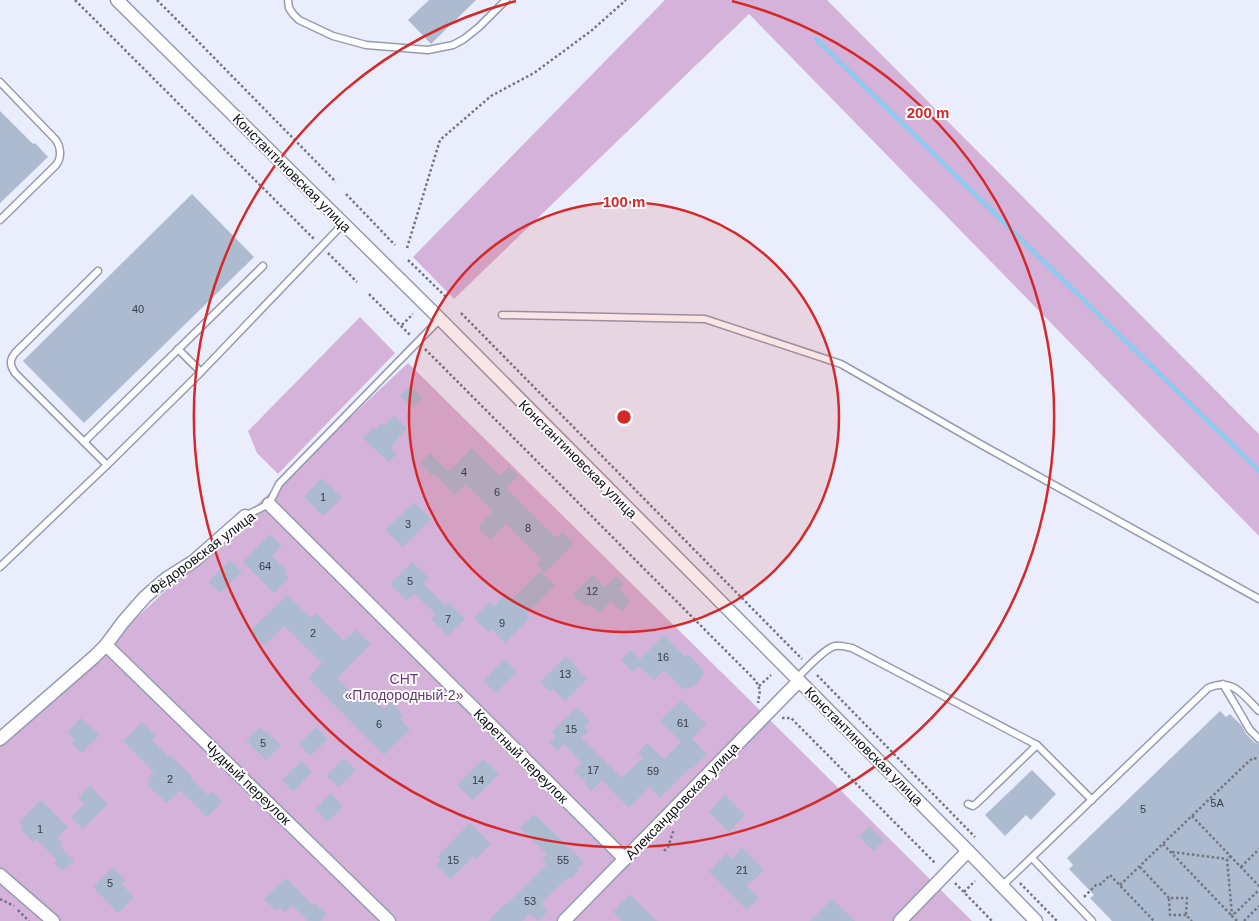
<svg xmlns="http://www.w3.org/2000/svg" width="1259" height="921" viewBox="0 0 1259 921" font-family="Arial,sans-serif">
<rect width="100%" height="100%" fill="#eaedfc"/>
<g fill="#d5b2d9">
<path d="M665,0H827L1259,434V536L749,14L454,299L413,257Z"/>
<path d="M360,317L395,353L278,474L257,453L248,431Z"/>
<path d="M408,363L783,733L972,921H0V746Z"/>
</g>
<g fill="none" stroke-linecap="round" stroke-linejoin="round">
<path stroke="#8dcbef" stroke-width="4.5" d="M816,39L1259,471"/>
</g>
<g fill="#acbbd0">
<path d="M429,0H476L431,44L408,20Z"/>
<path d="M0,111L33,144L35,143L48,157L0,203Z"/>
<path d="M192,194L254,257L84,423L23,361Z"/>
<path d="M410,386L423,398L412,408L400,395Z"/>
<path d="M394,416L407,428L391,447L397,454L389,462L363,438L374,427L376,430L382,423L384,426Z"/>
<path d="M472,448L500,476L509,467L518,476L506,488L556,538L563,532L574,543L545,573L537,565L542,560L506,524L491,540L478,527L493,511L465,484L455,495L434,474L433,476L420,463L430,453L448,471L455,464L456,465Z"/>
<path d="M322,478L342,498L323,516L304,497Z"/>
<path d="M414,502L431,519L403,547L385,530Z"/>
<path d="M270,534L282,546L272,556L287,571L285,573L289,578L274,593L243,562Z"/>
<path d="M230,560L242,572L220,593L208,582Z"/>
<path d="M412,562L429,578L423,583L427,587L445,606L448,602L465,619L448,636L431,619L436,614L418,597L414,594L407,601L390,584Z"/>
<path d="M540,571L555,585L526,614L530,618L505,643L491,629L488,632L474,618L489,602L494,606L506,594L511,600Z"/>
<path d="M592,575L605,587L615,576L624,584L619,589L631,601L622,611L611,601L599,613L589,604L586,607L572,595Z"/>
<path d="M287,595L311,618L316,613L344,641L356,630L371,644L337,678L361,703L370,695L384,709L391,702L403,715L400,719L410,729L384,755L308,678L322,663L284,626L264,646L250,631Z"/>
<path d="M664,635L685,657L688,654L704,671L702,677L693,687L683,689L664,670L654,680L639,666L633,672L621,660L631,650L640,659Z"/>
<path d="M566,656L577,667L576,669L587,679L565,701L553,689L550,692L540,682Z"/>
<path d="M504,659L517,672L496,693L483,681Z"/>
<path d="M681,700L706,724L692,739L707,754L692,769L690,768L660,798L650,787L629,808L602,780L591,791L585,784V781L574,771L582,763L564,744L557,751L549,743L556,736L552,732L577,707L590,721L584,727L589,731L581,738L622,778L643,758L638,753L647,743L664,759L681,742L660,721Z"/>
<path d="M1220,711L1226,717L1230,714L1242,726L1246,734L1255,743L1259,744V921H1112L1090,898L1094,895L1069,869L1073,865L1067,858Z"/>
<path d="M81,718L99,735L82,753L71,743L75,739L67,732Z"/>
<path d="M142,722L156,736L152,740L168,757L170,755L192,776L191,778L208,795L212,791L222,802L207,817L180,790L167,803L146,784L150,780L148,778L154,772L123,741Z"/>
<path d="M260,727L266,733L267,732L281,745L266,760L246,741Z"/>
<path d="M316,727L328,739L310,756L299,744Z"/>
<path d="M344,758L356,770L339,787L326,776Z"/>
<path d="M483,759L499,774L473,800L457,785Z"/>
<path d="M301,761L312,772L293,792L282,780Z"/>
<path d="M1032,770L1056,794L1031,820L1026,815L1005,836L985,815Z"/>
<path d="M90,786L108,804L83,829L71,817L85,804L78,798Z"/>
<path d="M331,793L343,806L328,822L315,809Z"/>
<path d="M725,795L745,815L729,832L709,812Z"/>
<path d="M41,800L68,827L57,838L63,843L60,846L74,861L63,871L54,864L57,860L36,839L33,842L21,830L24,826L19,822Z"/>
<path d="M534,814L584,862L577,869L579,871L571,879L569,877L565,881H564L541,904L548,911L538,921L530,914L523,921H488L506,903L507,904L547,864L542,859L547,854L520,828Z"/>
<path d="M470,823L491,844L476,859L473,856L451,879L436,865L441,859L438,856Z"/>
<path d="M869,826L884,840L874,851L859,837Z"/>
<path d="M742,848L764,870L747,886L759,898L747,910L709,872L727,853L732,859Z"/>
<path d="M113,867L126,880L121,884L134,897L118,913L93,887Z"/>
<path d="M286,878L312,905L315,903L327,914L320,921H308L292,905L285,912L280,907L276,911L264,899Z"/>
<path d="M630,894L657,921H622L613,912Z"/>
<path d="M832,899L855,921H810Z"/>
</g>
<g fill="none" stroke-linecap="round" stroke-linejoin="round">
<defs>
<g id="lane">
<path d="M288,0L289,8L293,14L299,20L333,36L366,45L428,50L453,45L464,39L479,27L506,0"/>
<path d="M0,82L55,139C61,146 62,158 56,165L0,220"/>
<path d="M98,271L15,353C9,361 10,365 15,373L107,465"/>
<path d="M502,315L705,319L841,364L982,445L1259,599"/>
<path d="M178,349L201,372"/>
<path d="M84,442L263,266"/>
<path d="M245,516L269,504L279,484L440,319"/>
<path d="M0,567L107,465L201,372L343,224"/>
<path d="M797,678C805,670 825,648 835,646C841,645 847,647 852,648L1037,745L1092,800"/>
<path d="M1223,684L1250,730L1259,739"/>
<path d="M968,804L973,806L977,803L1037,745"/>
<path d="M1032,858L1092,921"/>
<path d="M1002,886L1208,688C1233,677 1243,695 1259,711"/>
</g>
<g id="street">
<path d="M117,0L440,319L968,851L1036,921"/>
<path d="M269,504L625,859"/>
<path d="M106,645L389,921"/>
<path d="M0,739L94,657L106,645L123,622L145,597L167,578L194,561L245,516"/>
<path d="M0,875L53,921"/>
<path d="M564,921L799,681"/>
<path d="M900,921L968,851"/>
</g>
</defs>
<use href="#lane" stroke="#979bb2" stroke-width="9"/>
<use href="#street" stroke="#979bb2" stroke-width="15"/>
<g stroke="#737580" stroke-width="2.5" stroke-dasharray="2.5 2.5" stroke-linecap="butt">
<path d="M75,0L315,240"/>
<path d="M157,0L176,19L336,182"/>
<path d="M346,194L395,245"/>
<path d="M407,248L440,140L491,96L534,73L591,31L626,0"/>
<path d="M328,253L357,282"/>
<path d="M408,260L447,298"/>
<path d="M369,294L410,335"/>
<path d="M461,313L802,659"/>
<path d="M402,325L413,314"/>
<path d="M425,349L756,681L760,690L758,703"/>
<path d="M817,675L975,837"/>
<path d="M759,686L771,675"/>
<path d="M782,718H791L936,864"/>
<path d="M1192,816L1259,886"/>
<path d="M1163,844L1232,916"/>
<path d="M664,851L668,847L674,829"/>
<path d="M1172,852L1227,859"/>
<path d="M1231,856L1227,859L1232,915"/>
<path d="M1140,867L1169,898"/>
<path d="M1241,867L1259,849"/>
<path d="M955,883L992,921"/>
<path d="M1020,883L1057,921"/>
<path d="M1120,885L1248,762L1253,758L1259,759"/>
<path d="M964,892L975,881"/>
<path d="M1084,897L1096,885L1101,884L1110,875L1154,921"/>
<path d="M0,899L14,906"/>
<path d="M18,910L29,921"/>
<path d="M1186,915H1170L1169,898H1187L1186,915L1192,921"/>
<path d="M1237,921L1232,916L1259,890"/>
<path d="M1244,921L1259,906"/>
</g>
<use href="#lane" stroke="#fff" stroke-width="6"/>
<use href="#street" stroke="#fff" stroke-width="12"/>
</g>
<circle cx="624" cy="417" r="215" fill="#d62828" fill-opacity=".12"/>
<g fill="none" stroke="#d62828" stroke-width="2.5">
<circle cx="624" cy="417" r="215"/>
<path d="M732 1A430 430 0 1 1 516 1"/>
</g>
<g text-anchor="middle" stroke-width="4" stroke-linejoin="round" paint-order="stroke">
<g font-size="11" fill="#363b46">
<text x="138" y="313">40</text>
<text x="464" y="476">4</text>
<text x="497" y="496">6</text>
<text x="323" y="501">1</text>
<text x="408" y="528">3</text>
<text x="528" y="532">8</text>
<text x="265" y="570">64</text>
<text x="410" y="585">5</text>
<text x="592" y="595">12</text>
<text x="448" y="623">7</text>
<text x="502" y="627">9</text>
<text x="313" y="637">2</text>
<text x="663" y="661">16</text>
<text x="565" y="678">13</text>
<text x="683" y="727">61</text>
<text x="379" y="728">6</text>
<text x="571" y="733">15</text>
<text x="263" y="747">5</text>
<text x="593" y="774">17</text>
<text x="653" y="775">59</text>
<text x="170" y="783">2</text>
<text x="478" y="784">14</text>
<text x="1217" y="807">5А</text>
<text x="1143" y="813">5</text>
<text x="40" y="833">1</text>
<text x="453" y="864">15</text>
<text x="563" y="864">55</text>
<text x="742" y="874">21</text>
<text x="110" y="887">5</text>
<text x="530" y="905">53</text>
</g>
<g font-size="14" fill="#0f1018" stroke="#fff">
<text transform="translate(292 173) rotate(45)" y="5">Константиновская улица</text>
<text transform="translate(578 459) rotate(45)" y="5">Константиновская улица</text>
<text transform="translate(202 553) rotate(-37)" y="5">Фёдоровская улица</text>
<text transform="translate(864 746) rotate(45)" y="5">Константиновская улица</text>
<text transform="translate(521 756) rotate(45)" y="5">Каретный переулок</text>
<text transform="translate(248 783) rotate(44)" y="5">Чудный переулок</text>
<text transform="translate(682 801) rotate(-46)" y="5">Александровская улица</text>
</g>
<g font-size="14" fill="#6a3671" stroke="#fff">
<text x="404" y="684">СНТ<tspan x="404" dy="16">«Плодородный-2»</tspan></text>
</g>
</g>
<circle cx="624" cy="417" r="8" fill="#d62828" stroke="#fff" stroke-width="2.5"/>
<g font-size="15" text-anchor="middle" font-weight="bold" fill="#d62828" stroke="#fff" stroke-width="4" stroke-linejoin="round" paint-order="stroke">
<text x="928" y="118">200 m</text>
<text x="624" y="207">100 m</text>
</g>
</svg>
